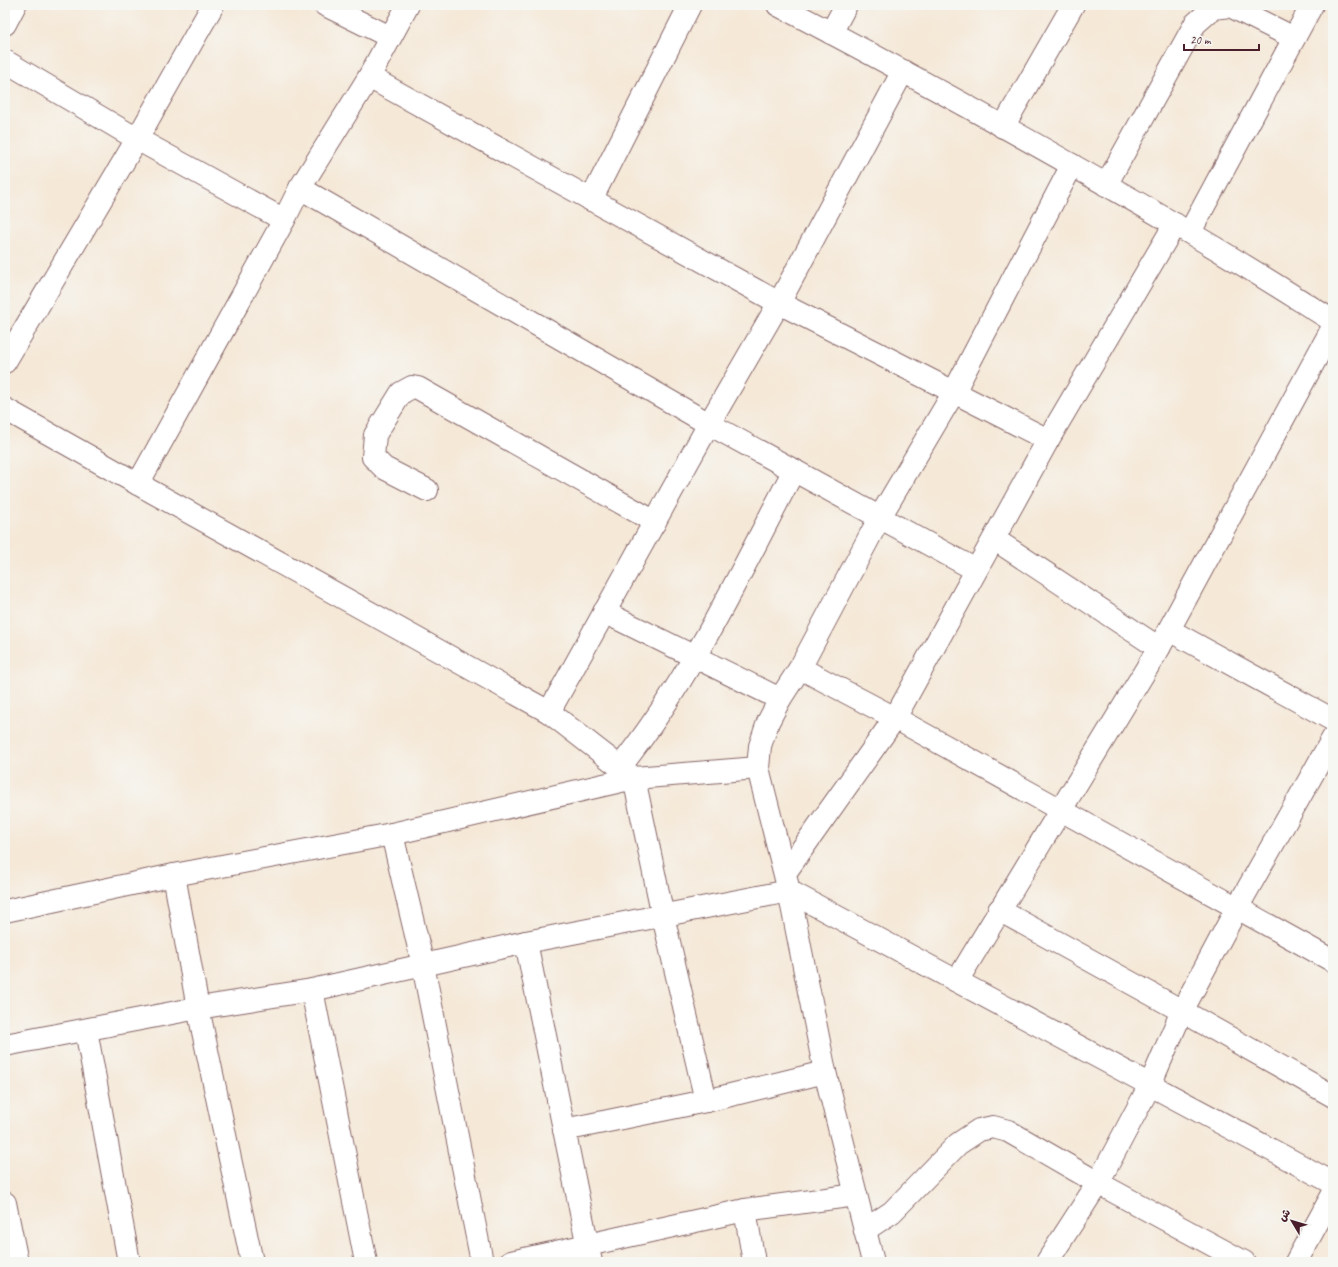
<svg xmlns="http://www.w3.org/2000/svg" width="1338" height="1267" viewBox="0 0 1338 1267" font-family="Caveat,'Playpen Sans Arabic',sans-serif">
<rect width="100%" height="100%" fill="#f6f6f2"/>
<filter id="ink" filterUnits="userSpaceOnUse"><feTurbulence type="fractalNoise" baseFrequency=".025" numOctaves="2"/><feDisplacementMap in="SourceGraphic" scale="8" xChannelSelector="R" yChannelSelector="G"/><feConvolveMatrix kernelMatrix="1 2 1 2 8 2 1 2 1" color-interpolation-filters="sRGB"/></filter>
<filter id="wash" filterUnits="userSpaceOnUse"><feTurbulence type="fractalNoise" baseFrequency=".012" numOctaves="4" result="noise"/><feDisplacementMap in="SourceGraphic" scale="16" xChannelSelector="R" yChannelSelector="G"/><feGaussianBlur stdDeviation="0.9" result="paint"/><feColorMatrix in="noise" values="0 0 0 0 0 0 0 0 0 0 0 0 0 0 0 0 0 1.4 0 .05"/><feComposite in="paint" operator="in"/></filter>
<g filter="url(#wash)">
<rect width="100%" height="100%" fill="#f5e8d7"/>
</g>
<g filter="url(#ink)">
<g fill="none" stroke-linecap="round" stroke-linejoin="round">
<defs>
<g id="minor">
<path d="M325,5L390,37"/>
<path d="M778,5C917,77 1053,153 1188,232C1237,260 1285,291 1333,321"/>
<path d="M5,24L15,5"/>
<path d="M831,33L846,5"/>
<path d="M5,61L137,139L284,220"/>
<path d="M369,77L779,303L1048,440"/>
<path d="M1003,127L1073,5"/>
<path d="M1106,185L1195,24L1213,8L1230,6L1294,38"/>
<path d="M300,188L709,424L976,570"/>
<path d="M591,200L690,5"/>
<path d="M1190,232L1312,5"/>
<path d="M5,362L137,139L213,5"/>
<path d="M5,409L138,484L549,712L634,778L663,916L706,1101"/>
<path d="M138,484L284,220L300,188L369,77L408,5"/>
<path d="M427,490L384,468L373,457L375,435L401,393L412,387L418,388L655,522"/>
<path d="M994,539L1159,648"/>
<path d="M604,612L780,699"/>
<path d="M1169,630L1333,720"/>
<path d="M800,668L895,718L1333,961"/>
<path d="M549,712L709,424L779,303L903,71"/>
<path d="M620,767C692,677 741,571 794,470"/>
<path d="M392,834L423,965L482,1262"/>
<path d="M785,873L895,718L1048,440L1175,224"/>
<path d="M174,875L198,1008L252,1262"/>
<path d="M999,910L1182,1011L1333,1096"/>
<path d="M5,911L174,875L392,834L634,778L758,768"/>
<path d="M526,942L591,1262"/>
<path d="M957,981L1159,648L1333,327"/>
<path d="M312,990L366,1262"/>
<path d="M86,1030L129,1262"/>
<path d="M5,1045L198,1008L312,990L526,942L789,891L1333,1183"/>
<path d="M564,1130L706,1101L825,1072"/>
<path d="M5,1203L17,1262"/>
<path d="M745,1210L754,1262"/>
<path d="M865,1230L892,1212L958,1144L979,1130L993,1127L1008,1131L1098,1183L1244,1262"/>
<path d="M511,1262L745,1210L856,1195"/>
<path d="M873,1262L825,1072L789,891L758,768L760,746L768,722L780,699L800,668L880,517L954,392L1072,165"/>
<path d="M1047,1262L1098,1183L1150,1085L1182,1011L1237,908L1333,738"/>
<path d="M1296,1262L1333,1194"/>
</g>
</defs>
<use href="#minor" stroke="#866567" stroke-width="24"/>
<use href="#minor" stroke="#fff" stroke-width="22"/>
</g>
</g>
<rect width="1338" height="1267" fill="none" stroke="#f6f6f2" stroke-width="20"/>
<g transform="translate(1292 1221) rotate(308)" stroke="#f6f6f2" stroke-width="3" paint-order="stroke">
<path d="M0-3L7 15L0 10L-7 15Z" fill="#4a1f2b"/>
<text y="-6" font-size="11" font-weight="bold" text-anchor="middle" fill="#4a1f2b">ش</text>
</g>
<path d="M1184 44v6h75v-6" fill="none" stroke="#4a1f2b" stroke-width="2"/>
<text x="1190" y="44" font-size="12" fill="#4a1f2b" stroke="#f6f6f2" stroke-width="3" paint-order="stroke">20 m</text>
</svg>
